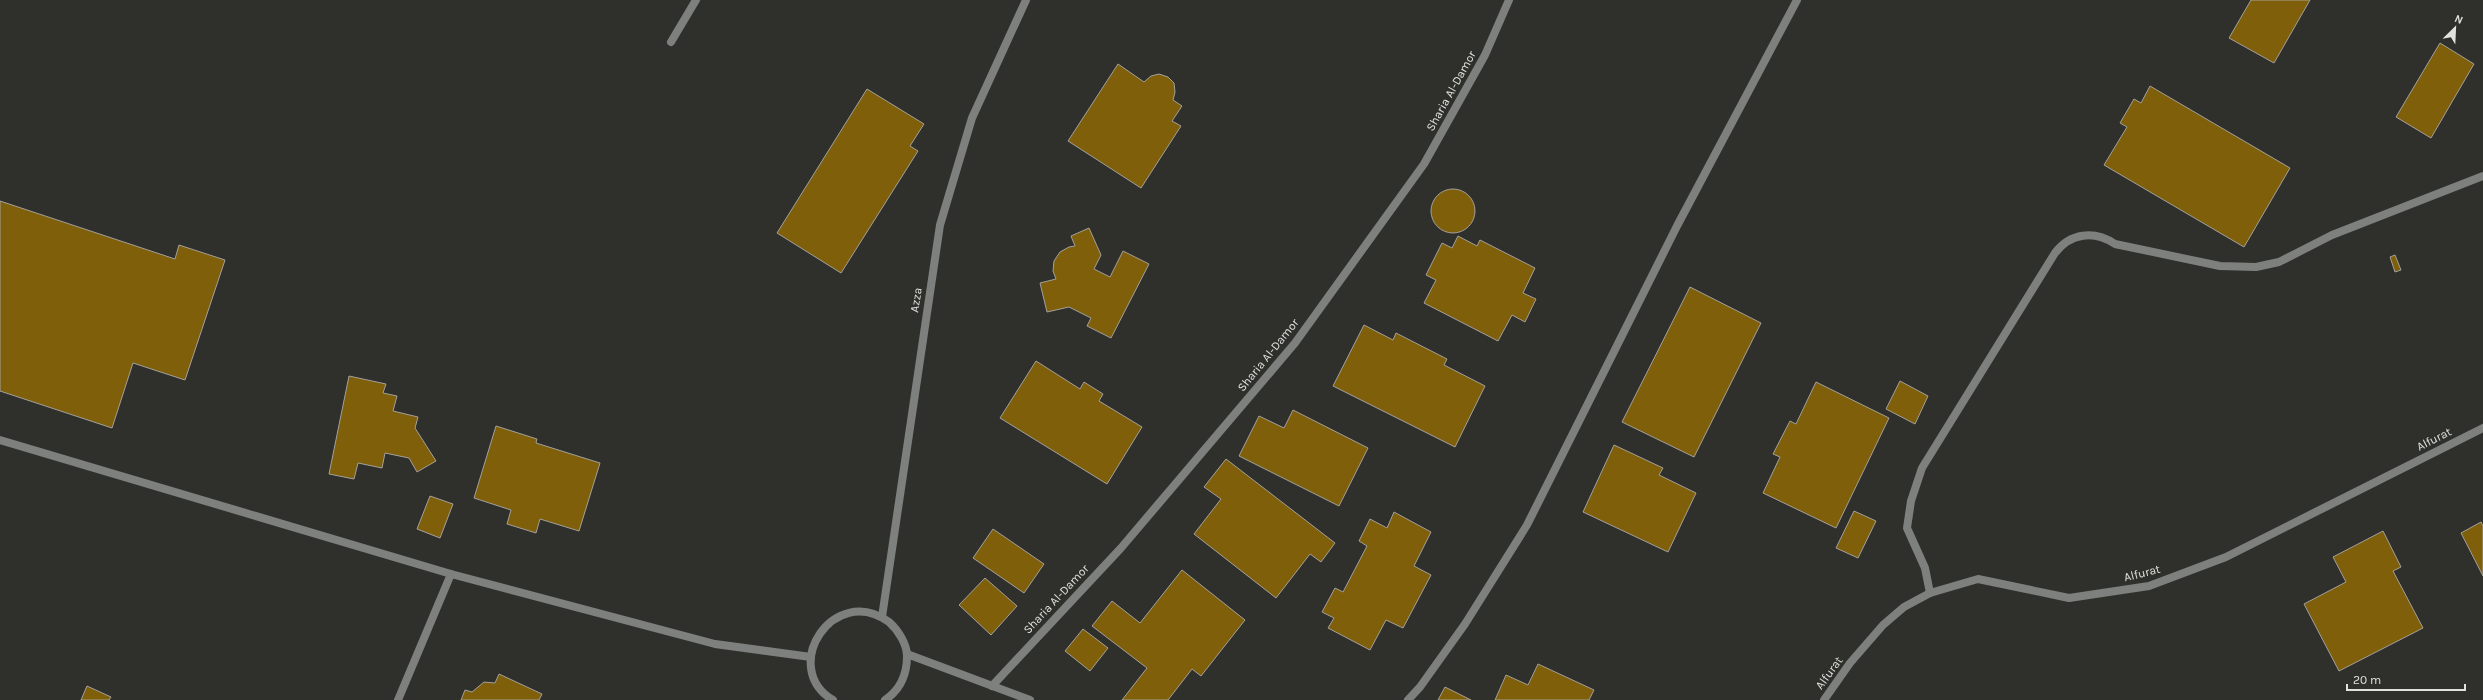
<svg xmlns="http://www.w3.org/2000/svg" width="2483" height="700" viewBox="0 0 2483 700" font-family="Karla,sans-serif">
<rect width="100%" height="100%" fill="#2f302b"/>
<g fill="#805f0a" stroke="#a3a19c">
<path d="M2251,0H2310L2274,63L2229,38Z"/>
<path d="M2440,43L2474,64L2431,138L2396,117Z"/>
<path d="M1118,64L1144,82L1151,76L1159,74L1168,77L1174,83L1175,92L1173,100L1182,106L1172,121L1181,126L1141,188L1068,141Z"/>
<path d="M2150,86L2290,168L2244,247L2104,165L2127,127L2120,123L2134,99L2141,103Z"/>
<path d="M867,89L924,124L910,146L918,151L841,273L777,233Z"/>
<circle cx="1453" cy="211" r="22"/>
<path d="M0,201L175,259L179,245L225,260L185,380L133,363L112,428L0,391Z"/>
<path d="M1089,228L1101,255L1094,269L1110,277L1123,251L1149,264L1111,338L1087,326L1091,318L1069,307L1047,312L1040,283L1056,279L1053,271L1054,261L1060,252L1069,247L1075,246L1071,236Z"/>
<path d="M1458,236L1477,246L1480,240L1535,268L1523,293L1536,299L1525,322L1512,315L1498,341L1424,303L1436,280L1426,275L1442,243L1452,248Z"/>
<path d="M2395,255L2401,270L2395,272L2390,257Z"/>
<path d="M1690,287L1761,323L1694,457L1622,422Z"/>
<path d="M1364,325L1393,340L1396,333L1447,359L1444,365L1485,386L1455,447L1333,386Z"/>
<path d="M1036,361L1080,389L1084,382L1103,394L1099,401L1142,427L1107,484L1000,418Z"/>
<path d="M349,376L386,384L383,393L397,396L393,411L418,417L415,428L436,461L417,472L409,458L385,453L382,468L358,463L354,479L329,474Z"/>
<path d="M1900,381L1928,396L1915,424L1886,409Z"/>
<path d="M1816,382L1889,418L1836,528L1763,493L1780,457L1773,454L1790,421L1796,424Z"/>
<path d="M1293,410L1368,448L1339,506L1239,456L1259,416L1284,428Z"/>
<path d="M496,426L537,439L536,443L600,463L579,531L540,519L536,533L507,524L511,510L474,498Z"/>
<path d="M1614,445L1663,468L1659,475L1696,493L1668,552L1583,512Z"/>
<path d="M1226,459L1335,543L1321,562L1310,554L1276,598L1194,534L1221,499L1204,487Z"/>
<path d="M430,496L453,504L440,538L417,529Z"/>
<path d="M1854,511L1876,521L1858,558L1836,548Z"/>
<path d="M1394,512L1431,532L1414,566L1431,575L1403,628L1386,620L1370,650L1328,628L1334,618L1322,612L1335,588L1343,592L1367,546L1359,541L1370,519L1387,528Z"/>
<path d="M2481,522L2483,526V576L2461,533Z"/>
<path d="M993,529L1044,564L1024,593L973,558Z"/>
<path d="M2383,531L2401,567L2393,571L2423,628L2339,671L2304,604L2346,582L2333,557Z"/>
<path d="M1182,570L1245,620L1201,676L1192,669L1168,700H1122L1147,668L1092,626L1112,601L1140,623Z"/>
<path d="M985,578L1017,606L991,635L959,605Z"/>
<path d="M1083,629L1108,648L1090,671L1065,651Z"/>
<path d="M1538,664L1594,690L1589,700H1495L1506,675L1528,685Z"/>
<path d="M499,674L542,694L539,700H461L465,690L472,692L484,682L495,683Z"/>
<path d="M87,686L111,697L109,700H81Z"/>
<path d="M1445,687L1471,700H1438Z"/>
</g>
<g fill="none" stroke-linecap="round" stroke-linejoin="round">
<g stroke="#7e807e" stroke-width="8">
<path d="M671,42L696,0"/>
<path d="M1930,593L1925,568L1907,528L1911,501L1922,468L2055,253C2070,233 2094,230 2115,244L2220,266L2256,267L2279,262L2332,235L2483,176"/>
<path d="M882,617L940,225L972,118L1026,0"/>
<path d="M907,654L1030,700"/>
<path d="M992,686L1121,548L1295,343L1424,164L1485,55L1509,0"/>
<path d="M398,700L451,574"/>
<path d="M1408,700L1420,687L1465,624L1527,525L1677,226L1797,0"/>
<path d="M1824,700L1850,663L1883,625L1904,607L1930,593L1978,579L2069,598L2149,586L2226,557L2483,428"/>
</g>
<g stroke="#7e807e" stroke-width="8">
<path d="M0,440L451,574L715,644L811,657"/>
<path d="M833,700C779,668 833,582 889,622C898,630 907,644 907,656C907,674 900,690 885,700"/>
</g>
</g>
<g text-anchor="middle" stroke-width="3.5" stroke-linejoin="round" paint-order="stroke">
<g font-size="12" fill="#e1e1de" stroke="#2f302b">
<text transform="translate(1451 91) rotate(-61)" y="4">Sharia Al-Damor</text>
<text transform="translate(916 300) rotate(-81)" y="4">Azza</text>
<text transform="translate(1268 355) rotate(-51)" y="4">Sharia Al-Damor</text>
<text transform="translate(2434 439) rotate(-27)" y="4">Alfurat</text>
<text transform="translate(2142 573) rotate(-14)" y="4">Alfurat</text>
<text transform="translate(1056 599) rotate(-47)" y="4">Sharia Al-Damor</text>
<text transform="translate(1829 673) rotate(-54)" y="4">Alfurat</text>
</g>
</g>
<g transform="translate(2455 28) rotate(24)" stroke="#2f302b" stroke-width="3" paint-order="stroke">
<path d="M0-3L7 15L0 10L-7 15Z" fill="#e1e1de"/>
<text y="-6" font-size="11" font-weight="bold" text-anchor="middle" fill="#e1e1de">N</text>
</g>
<path d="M2347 684v6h118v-6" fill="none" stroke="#e1e1de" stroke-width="2"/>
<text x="2353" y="684" font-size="12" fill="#e1e1de" stroke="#2f302b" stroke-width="3" paint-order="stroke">20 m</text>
</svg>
